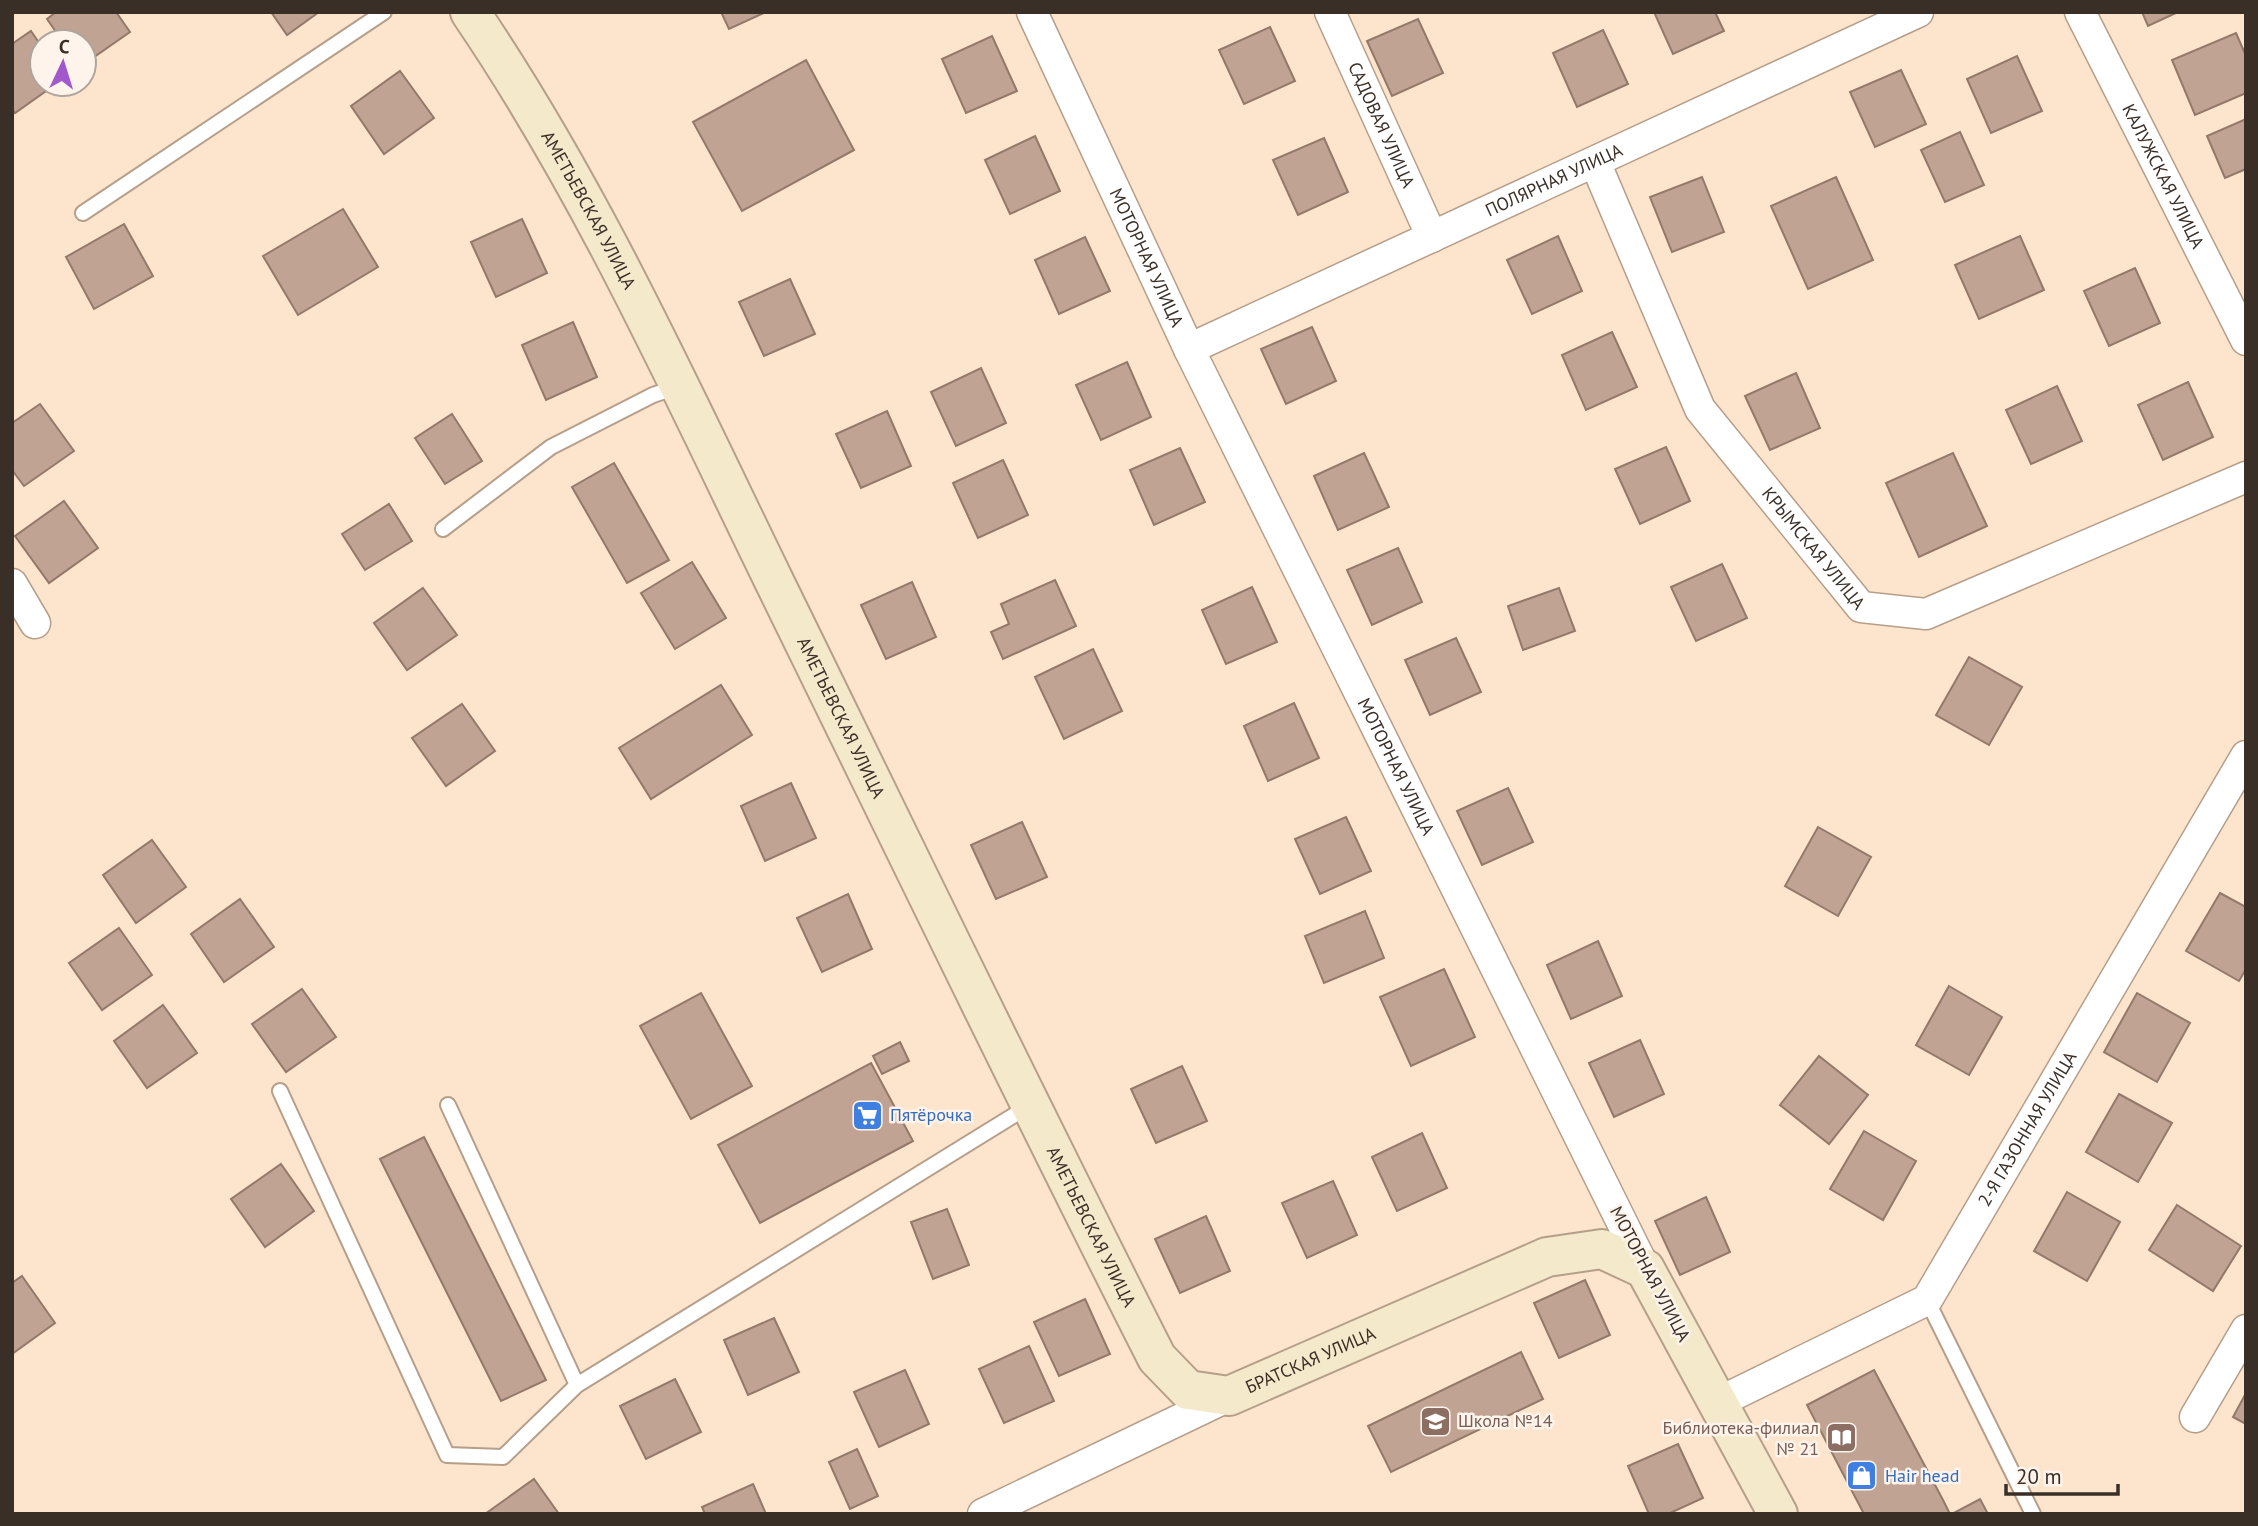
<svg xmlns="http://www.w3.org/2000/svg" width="2258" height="1526" viewBox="0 0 2258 1526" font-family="'PT Sans',sans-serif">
<rect width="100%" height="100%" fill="#fce4cd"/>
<g fill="#c0a393" stroke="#947869" stroke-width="2">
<path d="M56,12H116L130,32L84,64V42H63L47,19Z"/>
<path d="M271,12H319L287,35Z"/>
<path d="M721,12H766L729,29Z"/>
<path d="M1654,12H1715L1724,31L1673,54Z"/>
<path d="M2142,12H2178L2148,26Z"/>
<path d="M1418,19L1443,73L1392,96L1367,41Z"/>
<path d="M1270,27L1295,81L1244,104L1219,50Z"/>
<path d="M1603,30L1628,84L1577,107L1553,53Z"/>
<path d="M31,31L42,47V84H56L15,113L12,109V44Z"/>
<path d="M2236,33L2246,56V93L2195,115L2172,60Z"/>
<path d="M992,36L1017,91L966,113L942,59Z"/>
<path d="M2017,56L2042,111L1991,133L1967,79Z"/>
<path d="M806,60L854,150L742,211L693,122Z"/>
<path d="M1901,70L1926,124L1875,147L1850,92Z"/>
<path d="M400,71L434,118L384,154L351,106Z"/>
<path d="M2246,119V169L2225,178L2207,136Z"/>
<path d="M1960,132L1984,185L1945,202L1921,150Z"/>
<path d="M1035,136L1060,191L1010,214L985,160Z"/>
<path d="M1324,138L1348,192L1298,215L1273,160Z"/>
<path d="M1702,177L1724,232L1672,252L1650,197Z"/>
<path d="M1836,177L1873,260L1808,289L1771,206Z"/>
<path d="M343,209L378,267L298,315L263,256Z"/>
<path d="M522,219L547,273L496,297L471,242Z"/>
<path d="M124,224L153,276L94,309L66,257Z"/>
<path d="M1558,236L1582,291L1532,314L1507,260Z"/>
<path d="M2020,236L2044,290L1979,319L1955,265Z"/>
<path d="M1085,237L1110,291L1059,314L1035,260Z"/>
<path d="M2135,268L2160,323L2109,346L2084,291Z"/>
<path d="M790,279L815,334L764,356L739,302Z"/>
<path d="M573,322L597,377L546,400L522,345Z"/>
<path d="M1312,327L1336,381L1286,404L1261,349Z"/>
<path d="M1612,332L1637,387L1586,410L1562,355Z"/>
<path d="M1127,362L1151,417L1101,440L1076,385Z"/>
<path d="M981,368L1006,423L956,446L931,392Z"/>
<path d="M1796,373L1820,428L1770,450L1745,396Z"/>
<path d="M2188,382L2213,437L2163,460L2138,405Z"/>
<path d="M2057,386L2082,441L2031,464L2006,410Z"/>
<path d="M40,404L74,451L24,486L12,470V423Z"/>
<path d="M887,411L911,466L861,488L836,434Z"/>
<path d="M452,414L482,461L445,484L415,438Z"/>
<path d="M1666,447L1690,501L1640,524L1615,469Z"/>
<path d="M1180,448L1205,502L1154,525L1130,470Z"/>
<path d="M1364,453L1389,507L1338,530L1314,476Z"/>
<path d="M1953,453L1987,526L1919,557L1886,483Z"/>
<path d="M1003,460L1028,515L978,538L953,483Z"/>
<path d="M614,463L669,560L627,583L572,487Z"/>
<path d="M64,501L98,548L49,583L15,536Z"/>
<path d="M389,504L412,541L365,570L342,534Z"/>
<path d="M1398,548L1422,602L1372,625L1347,570Z"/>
<path d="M692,562L726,618L675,649L641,593Z"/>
<path d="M1722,564L1747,618L1696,641L1671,587Z"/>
<path d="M1055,580L1076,626L1003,659L991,632L1009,624L1001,604Z"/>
<path d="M912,582L936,637L886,659L861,605Z"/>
<path d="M1252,587L1277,642L1226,664L1202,610Z"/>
<path d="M423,588L457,635L407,670L374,623Z"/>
<path d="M1559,588L1575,631L1523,650L1508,606Z"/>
<path d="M1456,638L1481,692L1430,715L1405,660Z"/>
<path d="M1093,649L1122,711L1064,739L1035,677Z"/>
<path d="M1969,657L2022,687L1989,745L1936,715Z"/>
<path d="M721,685L752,735L651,799L619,748Z"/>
<path d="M1294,703L1319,758L1268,781L1244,726Z"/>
<path d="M462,704L495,751L446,786L412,738Z"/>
<path d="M791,783L816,838L765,861L741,806Z"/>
<path d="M1508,788L1533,842L1482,865L1457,811Z"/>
<path d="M1346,817L1371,871L1320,894L1295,839Z"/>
<path d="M1022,822L1047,877L996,899L971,845Z"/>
<path d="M1818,827L1871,857L1838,916L1785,886Z"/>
<path d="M152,840L186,887L136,923L103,875Z"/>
<path d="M2220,893L2246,907V969L2239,981L2186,951Z"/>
<path d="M848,894L872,949L822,972L797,918Z"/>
<path d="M240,899L274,947L224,982L191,934Z"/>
<path d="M1365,911L1384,958L1324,983L1305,936Z"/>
<path d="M119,928L152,975L102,1010L69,963Z"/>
<path d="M1598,941L1622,996L1571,1019L1547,965Z"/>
<path d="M1444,969L1475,1037L1411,1066L1380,997Z"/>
<path d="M1949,986L2002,1017L1969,1075L1916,1045Z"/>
<path d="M302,989L336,1037L286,1072L252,1024Z"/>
<path d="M701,993L752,1086L691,1119L640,1026Z"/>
<path d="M2137,993L2190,1023L2157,1082L2104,1052Z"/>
<path d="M163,1005L197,1053L147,1088L114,1041Z"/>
<path d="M1640,1040L1664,1094L1614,1117L1589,1063Z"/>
<path d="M900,1042L909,1061L882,1074L873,1056Z"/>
<path d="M1819,1056L1868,1095L1829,1144L1780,1105Z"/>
<path d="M871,1063L913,1141L760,1223L718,1145Z"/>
<path d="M1182,1066L1207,1121L1156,1143L1131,1089Z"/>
<path d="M2119,1094L2172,1123L2138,1182L2086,1152Z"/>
<path d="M1864,1131L1916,1161L1883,1220L1830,1189Z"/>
<path d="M1422,1133L1447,1188L1397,1211L1372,1157Z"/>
<path d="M424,1137L546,1380L501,1401L380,1159Z"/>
<path d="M281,1164L314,1211L265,1247L231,1199Z"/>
<path d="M1333,1181L1357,1235L1307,1258L1282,1203Z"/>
<path d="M2067,1192L2120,1222L2087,1281L2034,1251Z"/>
<path d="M1706,1197L1730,1252L1680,1275L1655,1221Z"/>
<path d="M2177,1205L2241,1246L2213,1291L2149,1250Z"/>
<path d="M947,1209L969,1265L933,1279L911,1222Z"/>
<path d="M1206,1216L1230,1271L1180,1293L1155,1239Z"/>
<path d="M22,1276L55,1323L12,1354V1283Z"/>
<path d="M1585,1280L1610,1335L1559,1358L1534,1303Z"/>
<path d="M1085,1299L1110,1354L1059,1376L1034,1322Z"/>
<path d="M774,1318L799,1372L748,1395L724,1340Z"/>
<path d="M1029,1346L1054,1401L1004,1423L979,1369Z"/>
<path d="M1521,1352L1543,1399L1391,1472L1368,1426Z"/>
<path d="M905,1370L929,1424L879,1447L854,1392Z"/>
<path d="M1874,1370L1943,1500L1950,1514H1864L1807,1405Z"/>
<path d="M675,1379L701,1432L646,1459L620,1406Z"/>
<path d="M2246,1393V1424L2233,1417Z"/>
<path d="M1678,1444L1703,1498L1668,1514H1649L1628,1466Z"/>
<path d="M857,1449L878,1496L850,1509L829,1462Z"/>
<path d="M534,1479L559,1514H485Z"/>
<path d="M753,1484L766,1514H705L702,1507Z"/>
<path d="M1980,1499L1988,1514H1952Z"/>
</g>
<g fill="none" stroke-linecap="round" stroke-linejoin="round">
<defs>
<g id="lane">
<path d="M83,213L384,12"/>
<path d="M443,529L551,447L653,395L677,387"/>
<path d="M280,1091L447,1455L503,1457L577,1385L1029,1106"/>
<path d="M448,1105L577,1385"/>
<path d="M1927,1300L2033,1514"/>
</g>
<g id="street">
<path id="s1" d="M1032,12L1189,349L1645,1269"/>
<path id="s2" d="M1330,12L1432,237"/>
<path id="s3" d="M2080,12L2246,340"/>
<path id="s4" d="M1595,162L1700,409L1861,607L1926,614L2246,477"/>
<path id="s5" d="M1189,349L1918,12"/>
<path d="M12,584L35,623"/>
<path id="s6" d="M1719,1402L1927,1300L2246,756"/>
<path d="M2195,1417L2246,1330"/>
<path d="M983,1514L1229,1396"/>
</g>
<g id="secondary">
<path id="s7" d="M470,12C591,190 680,388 774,581C901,840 1026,1100 1157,1358L1188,1390L1229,1396L1547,1257L1602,1249L1645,1269L1778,1514"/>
</g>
</defs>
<use href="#lane" stroke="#b69f8a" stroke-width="18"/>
<use href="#street" stroke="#b69f8a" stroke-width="33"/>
<use href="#secondary" stroke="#b69f8a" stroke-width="42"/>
<use href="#lane" stroke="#fff" stroke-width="14"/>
<use href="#street" stroke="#fff" stroke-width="30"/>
<use href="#secondary" stroke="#f4eacb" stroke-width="38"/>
</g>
<defs>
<symbol id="supermarket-square" viewBox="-11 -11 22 22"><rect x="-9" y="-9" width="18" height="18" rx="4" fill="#3f7fe0" stroke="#fef4eb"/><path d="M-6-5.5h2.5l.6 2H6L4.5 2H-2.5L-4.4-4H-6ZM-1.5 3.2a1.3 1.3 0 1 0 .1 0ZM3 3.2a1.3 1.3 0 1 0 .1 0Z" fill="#fff"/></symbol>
<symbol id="school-square" viewBox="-11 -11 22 22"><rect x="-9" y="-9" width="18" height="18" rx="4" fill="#8d6e63" stroke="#fef4eb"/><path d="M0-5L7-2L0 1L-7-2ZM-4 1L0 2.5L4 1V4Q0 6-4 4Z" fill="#fff"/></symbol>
<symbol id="library-square" viewBox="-11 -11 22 22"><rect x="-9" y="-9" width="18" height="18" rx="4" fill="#8d6e63" stroke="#fef4eb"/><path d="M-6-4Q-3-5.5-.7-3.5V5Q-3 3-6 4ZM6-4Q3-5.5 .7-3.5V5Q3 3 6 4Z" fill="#fff"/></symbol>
<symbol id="shop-square" viewBox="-11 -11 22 22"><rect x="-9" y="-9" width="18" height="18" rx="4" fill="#3f7fe0" stroke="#fef4eb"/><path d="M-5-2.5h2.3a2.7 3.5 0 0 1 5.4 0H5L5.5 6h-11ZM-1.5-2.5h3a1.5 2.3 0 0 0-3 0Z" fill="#fff"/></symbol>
</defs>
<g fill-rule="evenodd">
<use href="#supermarket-square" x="850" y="1098" width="35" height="35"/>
<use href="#school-square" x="1418" y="1404" width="35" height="35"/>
<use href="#library-square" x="1824" y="1420" width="35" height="35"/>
<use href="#shop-square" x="1844" y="1458" width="35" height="35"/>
</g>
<g text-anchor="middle" stroke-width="5" stroke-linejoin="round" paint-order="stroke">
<g font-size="18" fill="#392f27" stroke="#fef4eb">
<text dy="6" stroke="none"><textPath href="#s2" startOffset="124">САДОВАЯ УЛИЦА</textPath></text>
<text dy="6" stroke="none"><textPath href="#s3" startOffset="184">КАЛУЖСКАЯ УЛИЦА</textPath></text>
<text dy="6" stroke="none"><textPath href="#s5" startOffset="402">ПОЛЯРНАЯ УЛИЦА</textPath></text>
<text dy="6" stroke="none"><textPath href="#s7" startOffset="231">АМЕТЬЕВСКАЯ УЛИЦА</textPath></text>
<text dy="6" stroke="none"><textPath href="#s1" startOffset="271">МОТОРНАЯ УЛИЦА</textPath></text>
<text dy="6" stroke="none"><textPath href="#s4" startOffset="448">КРЫМСКАЯ УЛИЦА</textPath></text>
<text dy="6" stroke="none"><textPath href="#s7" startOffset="798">АМЕТЬЕВСКАЯ УЛИЦА</textPath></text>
<text dy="6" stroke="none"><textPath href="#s1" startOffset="838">МОТОРНАЯ УЛИЦА</textPath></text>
<text dy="6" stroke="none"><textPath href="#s6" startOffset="430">2-Я ГАЗОННАЯ УЛИЦА</textPath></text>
<text dy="6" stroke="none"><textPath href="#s7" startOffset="1365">АМЕТЬЕВСКАЯ УЛИЦА</textPath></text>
<text transform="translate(1650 1274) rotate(62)" y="6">МОТОРНАЯ УЛИЦА</text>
<text dy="6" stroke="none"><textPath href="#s7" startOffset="1687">БРАТСКАЯ УЛИЦА</textPath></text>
</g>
<g font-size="18" fill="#366cbe" stroke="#fef4eb" text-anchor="start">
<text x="890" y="1121">Пятёрочка</text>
<text x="1885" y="1482">Hair head</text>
</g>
<g font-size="18" fill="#785e54" stroke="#fef4eb" text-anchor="start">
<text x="1458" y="1427">Школа №14</text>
<text x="1819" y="1434" text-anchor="end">Библиотека-филиал<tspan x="1819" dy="21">№ 21</tspan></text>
</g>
</g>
<rect width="2258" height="1526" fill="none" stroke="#392f27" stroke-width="28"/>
<g transform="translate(63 63) rotate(4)"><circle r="33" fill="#fef4eb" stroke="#afa59d" stroke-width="2"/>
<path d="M0-5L12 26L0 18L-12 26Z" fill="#a158cc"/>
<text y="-10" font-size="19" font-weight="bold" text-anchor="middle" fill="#392f27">С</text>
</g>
<path d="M2006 1484v10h112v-10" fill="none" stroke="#392f27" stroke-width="3.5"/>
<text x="2016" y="1484" font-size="21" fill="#392f27" stroke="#fef4eb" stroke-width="5" paint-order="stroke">20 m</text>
</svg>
